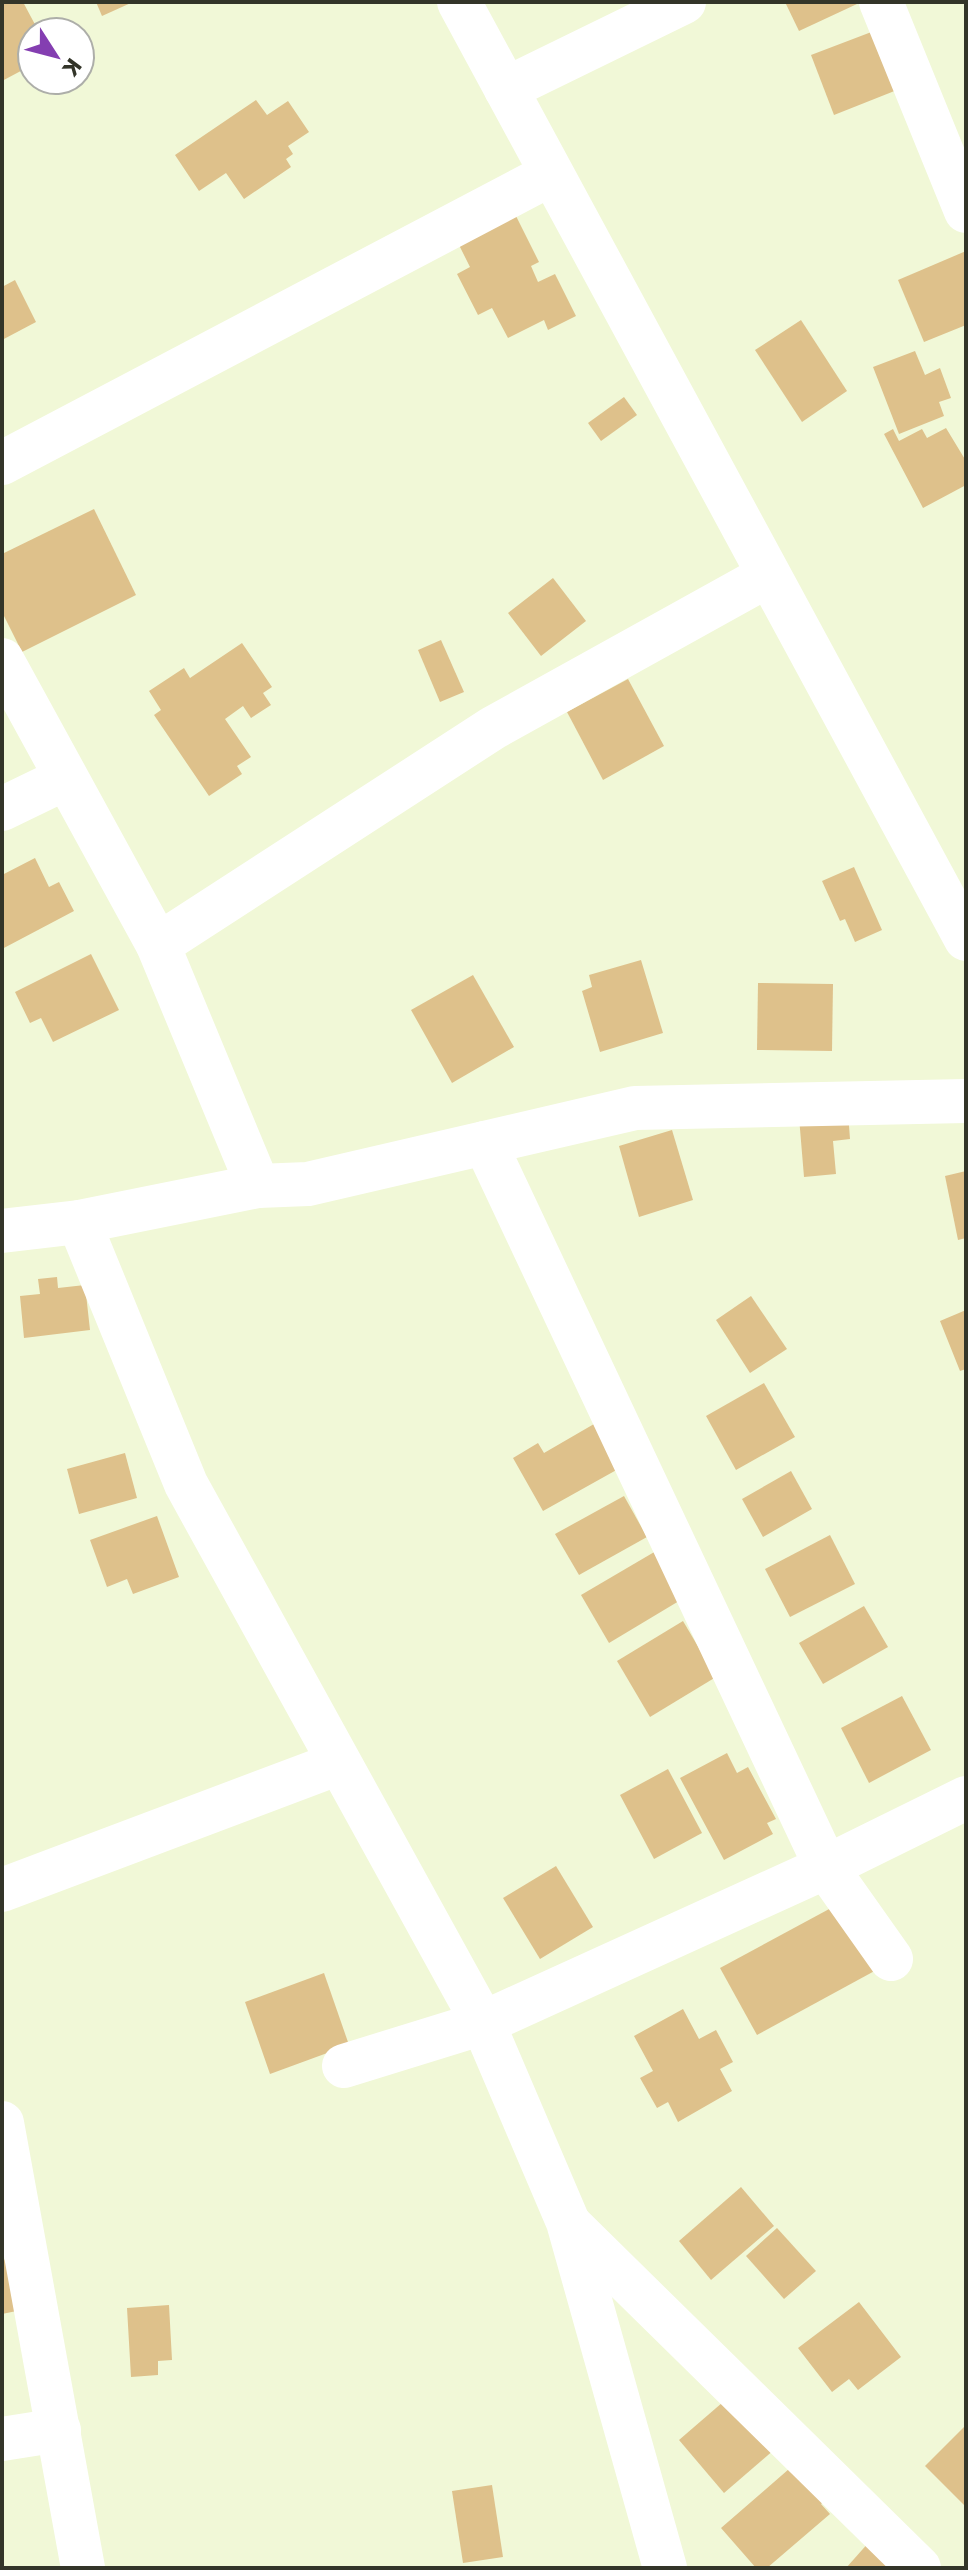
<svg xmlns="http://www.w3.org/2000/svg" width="968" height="2570" viewBox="0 0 968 2570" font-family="Poppins,sans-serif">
<rect width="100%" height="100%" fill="#f1f8d7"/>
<g fill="#dec18b">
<path d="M2,2H23L39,32H32V65L2,81Z"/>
<path d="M96,2H133L102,16Z"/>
<path d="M785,2H856L857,4L799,31Z"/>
<path d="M874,31L897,90L834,115L811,55Z"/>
<path d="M256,100L267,115L288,101L309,132L288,146L293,154L286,159L291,167L244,199L226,173L199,191L175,155Z"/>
<path d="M516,216L539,262L531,266L538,282L555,274L576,316L548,330L544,320L508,338L492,308L478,315L457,274L470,267L459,245Z"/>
<path d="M966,251V325L924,342L898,280Z"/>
<path d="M15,280L36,322L2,340V287Z"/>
<path d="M801,320L847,391L802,422L755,350Z"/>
<path d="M915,351L925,375L940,368L951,398L939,402L944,416L899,434L873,367Z"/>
<path d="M624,397L637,415L601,441L588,423Z"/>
<path d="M946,428L966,461V485L923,508L884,434L893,429L899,441L922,429L927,438Z"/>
<path d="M94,509L136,595L22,652L2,612V554Z"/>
<path d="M553,578L586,621L541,656L508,613Z"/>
<path d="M441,640L464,692L440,702L418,650Z"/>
<path d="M242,643L272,687L263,693L271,705L251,718L243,706L225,719L251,757L237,766L242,774L209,796L154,715L161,710L149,691L184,668L190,678Z"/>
<path d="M628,679L664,746L603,780L567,712Z"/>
<path d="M35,858L49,887L59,882L74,911L2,949V875Z"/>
<path d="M854,867L882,930L855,942L845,919L840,921L822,881Z"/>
<path d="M91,954L119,1010L53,1042L41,1018L30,1023L15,992Z"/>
<path d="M641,960L663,1033L600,1052L582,991L592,987L589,975Z"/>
<path d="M473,975L514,1047L452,1083L411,1010Z"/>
<path d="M758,983L833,984L832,1051L757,1050Z"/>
<path d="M848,1112L850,1139L833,1141L836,1174L804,1177L799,1117Z"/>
<path d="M672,1130L693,1200L639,1217L619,1146Z"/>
<path d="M966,1171V1238L958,1240L945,1176Z"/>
<path d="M57,1277L58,1288L85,1285L90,1330L24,1338L20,1296L40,1294L38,1279Z"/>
<path d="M751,1296L787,1349L750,1373L716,1320Z"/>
<path d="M966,1310V1369L960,1371L940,1321Z"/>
<path d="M764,1383L795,1437L736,1470L706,1416Z"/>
<path d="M594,1424L620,1468L543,1511L513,1458L538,1443L544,1453Z"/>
<path d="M125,1453L137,1498L79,1514L67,1469Z"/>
<path d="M791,1471L812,1509L763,1537L742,1499Z"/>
<path d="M624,1496L647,1537L579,1575L555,1534Z"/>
<path d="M157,1516L179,1577L133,1594L127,1579L107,1587L90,1540Z"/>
<path d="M830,1535L855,1584L790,1617L765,1569Z"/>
<path d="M656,1551L684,1598L609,1643L581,1595Z"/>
<path d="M864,1606L888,1647L823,1684L799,1643Z"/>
<path d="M683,1621L716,1677L650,1717L617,1661Z"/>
<path d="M902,1696L931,1750L869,1783L841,1728Z"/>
<path d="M727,1753L737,1773L748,1767L776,1819L767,1823L773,1834L724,1860L680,1778Z"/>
<path d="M668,1769L702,1833L654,1859L620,1795Z"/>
<path d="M556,1866L593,1927L540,1959L503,1898Z"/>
<path d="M844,1901L880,1968L757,2035L720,1968Z"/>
<path d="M324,1973L349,2045L270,2074L245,2002Z"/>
<path d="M683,2009L699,2039L716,2030L733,2062L720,2069L732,2091L678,2122L668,2102L657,2108L640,2078L653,2071L634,2036Z"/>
<path d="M741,2187L774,2226L711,2280L679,2241Z"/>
<path d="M777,2228L816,2271L784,2299L746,2256Z"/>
<path d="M26,2255L36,2307L2,2314V2260Z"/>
<path d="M859,2302L901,2357L858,2390L849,2379L832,2392L798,2348Z"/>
<path d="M169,2305L172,2360L158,2361V2375L131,2377L127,2308Z"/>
<path d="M730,2396L775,2449L724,2493L679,2440Z"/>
<path d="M966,2425V2507L925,2466Z"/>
<path d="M797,2462L828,2498L821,2504L830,2514L767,2568H756L721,2528Z"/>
<path d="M492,2485L503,2557L463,2563L452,2491Z"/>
<path d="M870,2541L900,2568H846Z"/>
</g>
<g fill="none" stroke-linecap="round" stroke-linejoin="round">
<g stroke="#fff" stroke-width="44">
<path d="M459,2L966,939"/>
<path d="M881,2L966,211"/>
<path d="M506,89L684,2"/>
<path d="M2,463L551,174"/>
<path d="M2,660L158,945L258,1186"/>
<path d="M2,809L66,778"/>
<path d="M158,945L493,728L767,576"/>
<path d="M485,1143L826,1867L891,1959"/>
<path d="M79,1222L186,1484L483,2023L568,2222L665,2568"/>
<path d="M2,1231L79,1222L258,1186L308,1184L635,1108L966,1101"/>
<path d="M2,1890L339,1763"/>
<path d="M344,2066L483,2023L826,1867L966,1798"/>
<path d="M2,2123L83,2568"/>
<path d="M570,2225L919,2568"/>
<path d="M2,2439L59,2430"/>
</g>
</g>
<rect width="968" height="2570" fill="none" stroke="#333529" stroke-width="8"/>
<g transform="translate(56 56) rotate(126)"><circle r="38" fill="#ffffff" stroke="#adaea9" stroke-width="2"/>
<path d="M0-6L14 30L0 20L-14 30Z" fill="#843eb1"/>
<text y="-12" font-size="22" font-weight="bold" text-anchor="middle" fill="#333529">K</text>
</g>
</svg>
